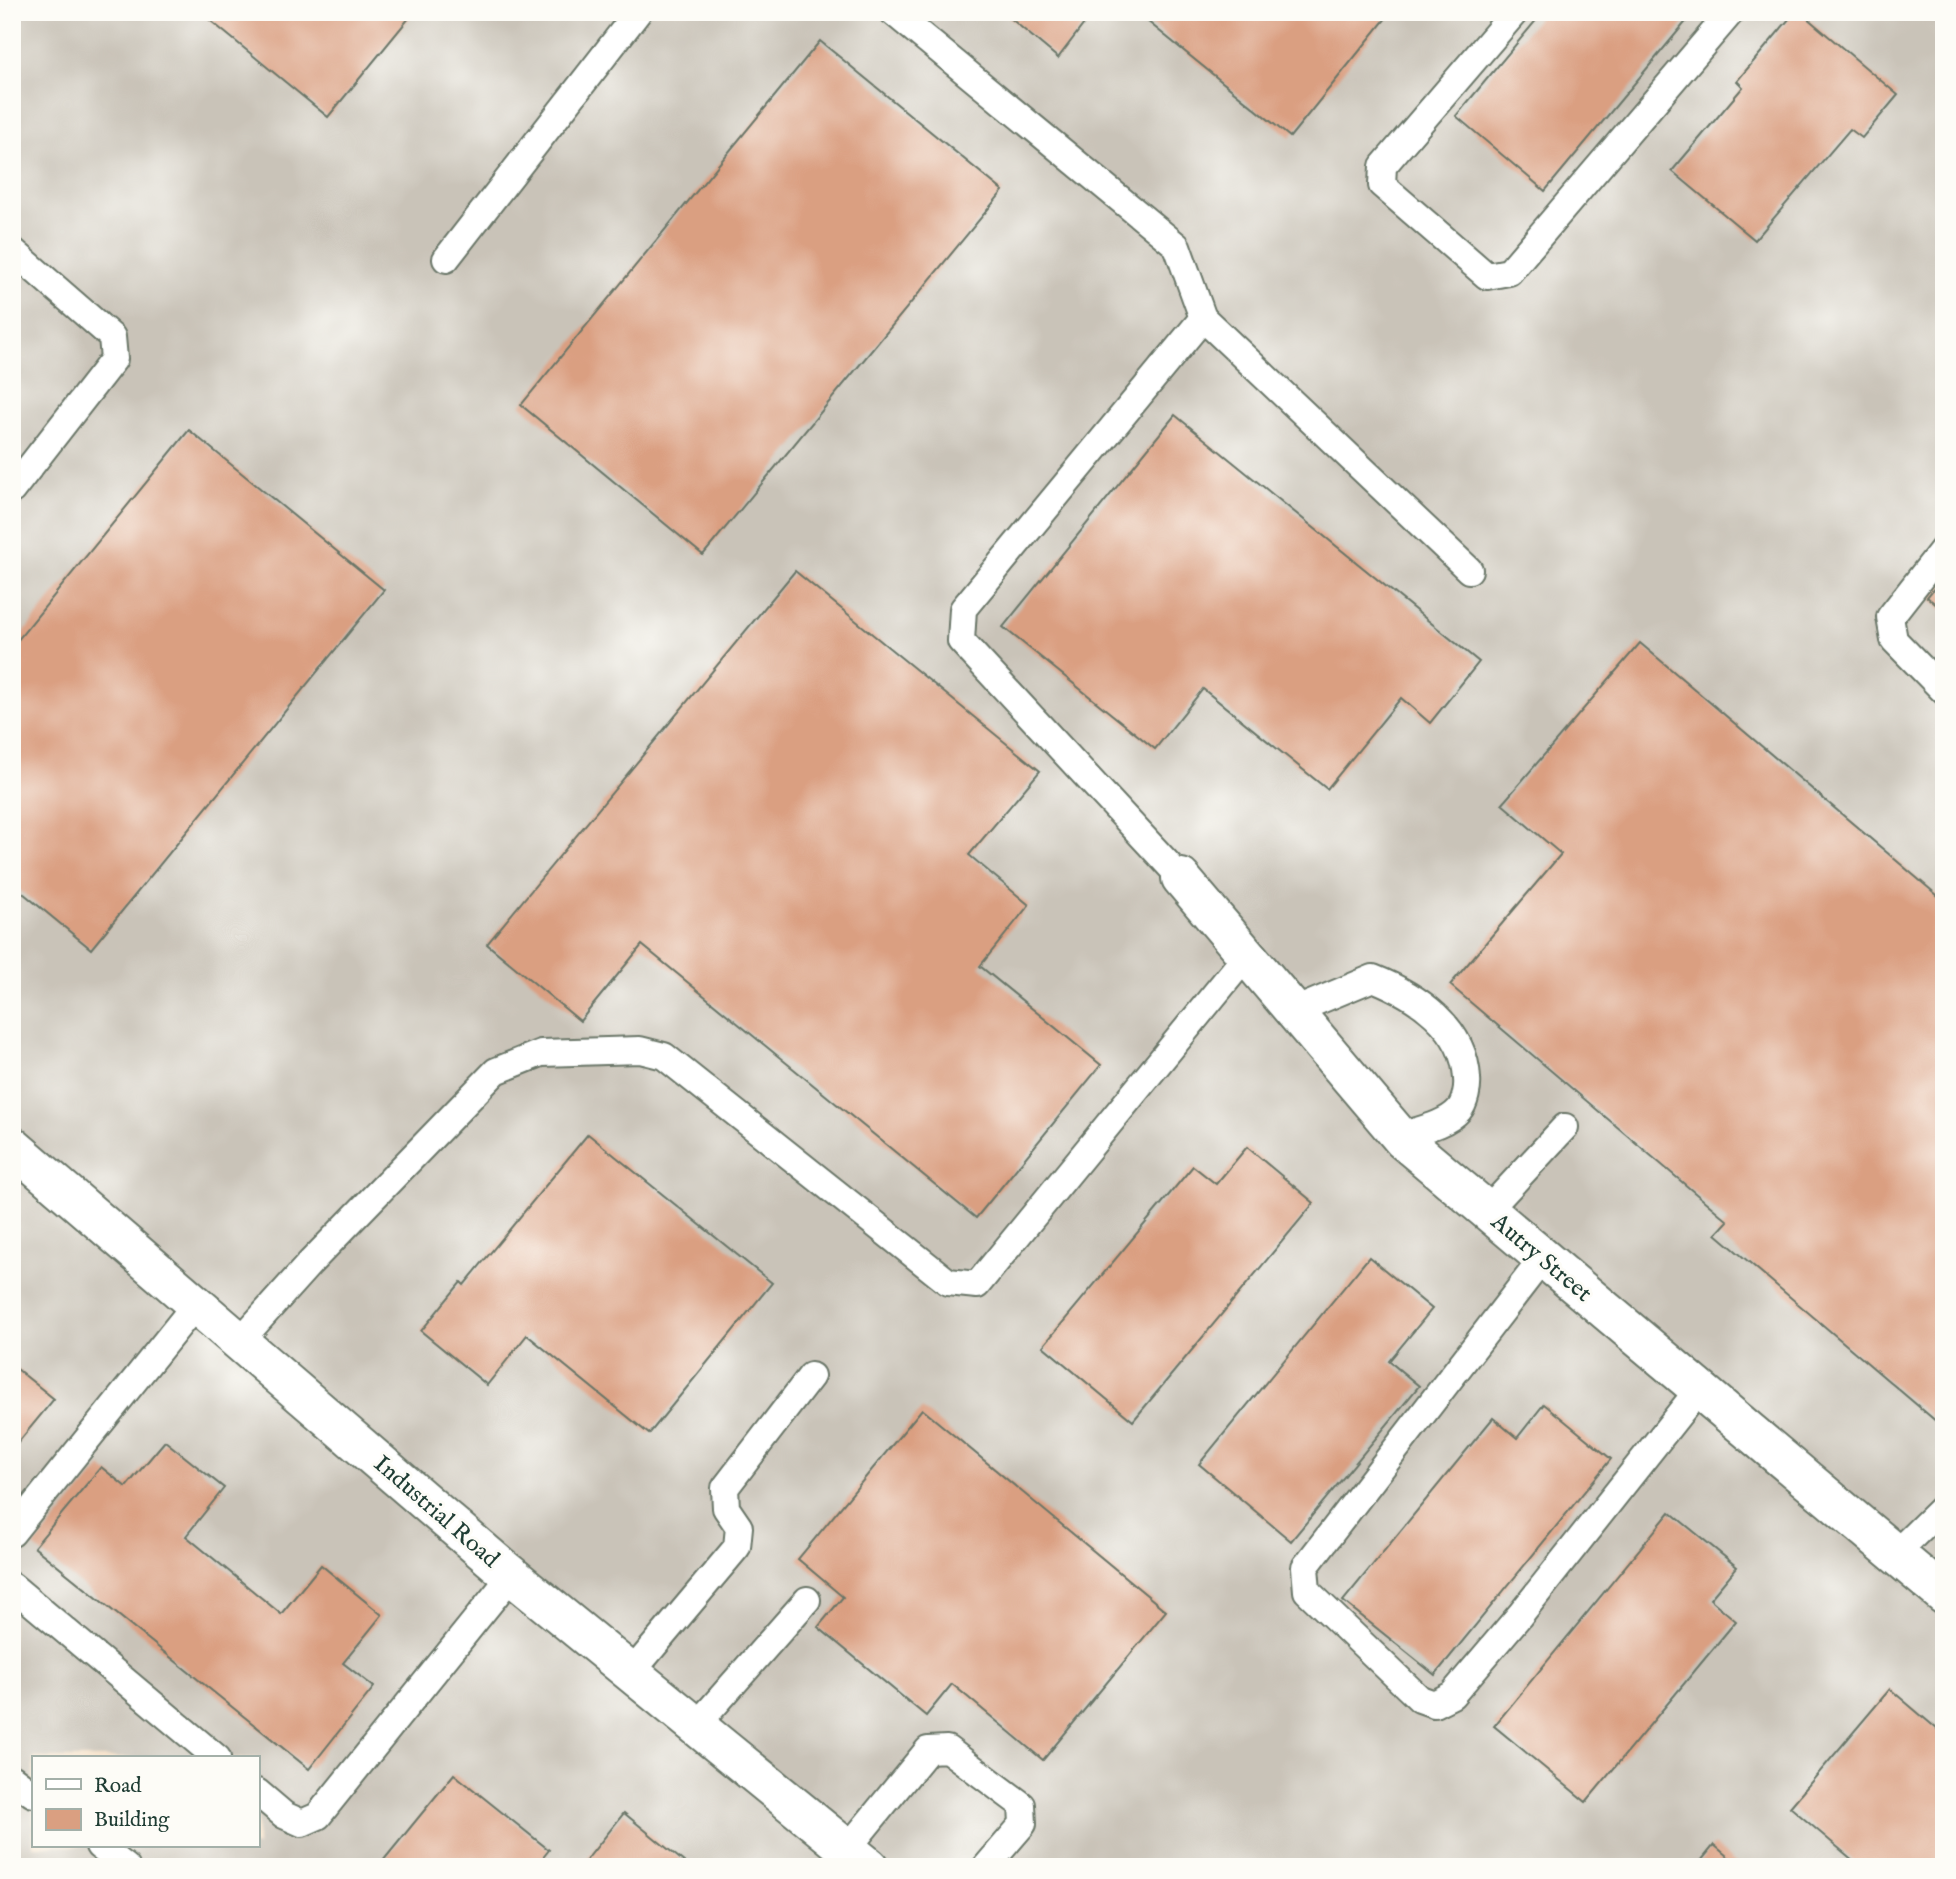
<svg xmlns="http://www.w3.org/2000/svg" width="1956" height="1879" viewBox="0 0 1956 1879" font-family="'IM FELL English',serif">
<rect width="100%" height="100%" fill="#fdfcf7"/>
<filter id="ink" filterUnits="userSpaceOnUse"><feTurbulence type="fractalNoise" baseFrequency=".0143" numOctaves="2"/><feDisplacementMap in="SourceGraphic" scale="14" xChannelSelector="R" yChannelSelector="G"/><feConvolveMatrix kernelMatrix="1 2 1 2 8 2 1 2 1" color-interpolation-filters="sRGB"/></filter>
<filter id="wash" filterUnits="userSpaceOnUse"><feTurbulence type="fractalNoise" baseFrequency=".00686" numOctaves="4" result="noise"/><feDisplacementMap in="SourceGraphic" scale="28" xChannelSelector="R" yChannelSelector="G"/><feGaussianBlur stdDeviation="1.57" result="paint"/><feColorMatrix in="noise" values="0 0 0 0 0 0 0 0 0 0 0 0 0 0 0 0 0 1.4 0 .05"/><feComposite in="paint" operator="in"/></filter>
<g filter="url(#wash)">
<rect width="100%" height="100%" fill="#f6e1c8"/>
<path fill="#c9c3b8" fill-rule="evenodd" d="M12,12H1944V1867H12ZM33,1758H257V1846H33Z"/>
<g id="blocks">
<g fill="#da9f81">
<path d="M200,12H414L328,117Z"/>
<path d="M1003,12H1093L1058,58Z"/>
<path d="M1136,12H1391L1290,137Z"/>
<path d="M1543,12H1694L1545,191L1456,116Z"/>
<path d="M1795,12H1800L1898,95L1862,138L1850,129L1755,240L1672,171L1743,87L1737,81Z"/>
<path d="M820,41L1003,191L703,555L521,405Z"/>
<path d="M1175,415L1479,662L1430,723L1401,698L1327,789L1203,689L1155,749L1003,627Z"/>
<path d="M189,430L384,590L91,949L12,884V647Z"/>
<path d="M795,571L1040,771L969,855L1029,905L980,966L1101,1065L976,1218L642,945L580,1021L487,944Z"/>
<path d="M1944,576V611L1927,597Z"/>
<path d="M1640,643L1944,901V1428L1716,1234L1728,1221L1450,985L1561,854L1502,804Z"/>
<path d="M588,1134L772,1283L649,1434L527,1335L487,1385L421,1331L461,1282L464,1285Z"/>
<path d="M1247,1147L1314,1203L1133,1421L1043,1346L1193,1166L1216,1184Z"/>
<path d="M1369,1257L1432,1309L1389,1361L1419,1386L1291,1541L1199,1464Z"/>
<path d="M12,1365L54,1399L12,1450Z"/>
<path d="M1544,1404L1611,1459L1435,1675L1343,1601L1493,1418L1517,1438Z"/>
<path d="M922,1409L1166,1611L1043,1760L952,1684L926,1716L818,1627L843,1597L798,1559Z"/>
<path d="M165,1441L224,1488L186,1536L281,1614L321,1565L382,1615L343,1663L374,1687L309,1769L34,1547L101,1467L126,1487Z"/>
<path d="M1670,1512L1737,1567L1710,1599L1736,1621L1586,1802L1494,1726Z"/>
<path d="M1890,1689L1944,1735V1867H1861L1790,1807Z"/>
<path d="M454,1774L549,1850L541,1860L550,1867H378Z"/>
<path d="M624,1813L690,1867H581Z"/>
<path d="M1714,1845L1740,1867H1696Z"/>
</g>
</g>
</g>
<g filter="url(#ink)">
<use href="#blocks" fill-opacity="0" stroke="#6a7668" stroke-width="2"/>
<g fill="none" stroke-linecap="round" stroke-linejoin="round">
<defs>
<g id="service">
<path d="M893,12L1177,246L1203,318"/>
<path d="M1515,12L1383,166L1382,185L1487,276L1509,272L1731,12"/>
<path d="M12,250L112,337L114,359L12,490"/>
<path d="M446,259L638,12"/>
<path d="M1944,548L1890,617L1894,640L1944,691"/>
<path d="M1181,878L961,641L963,609L1203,318L1469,570"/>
<path d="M1294,1011L1373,978C1416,995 1465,1027 1467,1079C1468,1088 1465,1103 1459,1110C1446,1125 1418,1130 1400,1136"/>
<path d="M1487,1211L1565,1127"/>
<path d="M1543,1258L1305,1567L1307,1591L1420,1699L1434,1704L1452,1695L1520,1615L1699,1389"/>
<path d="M239,1342L310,1263L496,1071L541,1053L640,1050L664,1056L948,1282L977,1285L1247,955"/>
<path d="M12,1533L196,1304"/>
<path d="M1895,1554L1944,1506"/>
<path d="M12,1586L217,1758"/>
<path d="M631,1673L737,1547L739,1527L726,1508L725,1488L811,1376"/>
<path d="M696,1726L807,1600"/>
<path d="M12,1778L33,1794"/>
<path d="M257,1792L284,1815L302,1823L318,1816L512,1575"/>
<path d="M99,1846L126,1867"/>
<path d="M847,1849L928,1750L947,1749L1022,1805L1023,1824L986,1867"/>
</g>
<g id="minor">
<path d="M1181,878L1403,1140L1944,1595"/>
<path d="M12,1146L500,1566L869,1867"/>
</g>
</defs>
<use href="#service" stroke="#6a7668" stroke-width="30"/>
<use href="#minor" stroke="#6a7668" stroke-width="42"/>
<use href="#service" stroke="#fff" stroke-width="26"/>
<use href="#minor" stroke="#fff" stroke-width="38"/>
</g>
</g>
<g text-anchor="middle" stroke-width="6" stroke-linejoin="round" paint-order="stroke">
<g font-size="24" fill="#1f3d34" stroke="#fdfcf7">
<text transform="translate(1542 1257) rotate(40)" y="8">Autry Street</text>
<text transform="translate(437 1511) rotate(41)" y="8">Industrial Road</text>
</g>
</g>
<rect width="1956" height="1879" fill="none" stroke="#fdfcf7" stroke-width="42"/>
<rect x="32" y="1756" width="228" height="91" fill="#fdfcf7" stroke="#a4b0a9" stroke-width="2"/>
<rect x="46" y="1779" width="35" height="10" fill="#ffffff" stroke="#a4b0a9" stroke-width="2"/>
<text x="94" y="1792" font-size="21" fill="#1f3d34">Road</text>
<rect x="46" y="1809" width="35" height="21" fill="#da9f81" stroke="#a4b0a9" stroke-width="2"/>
<text x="94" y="1826" font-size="21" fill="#1f3d34">Building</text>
</svg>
